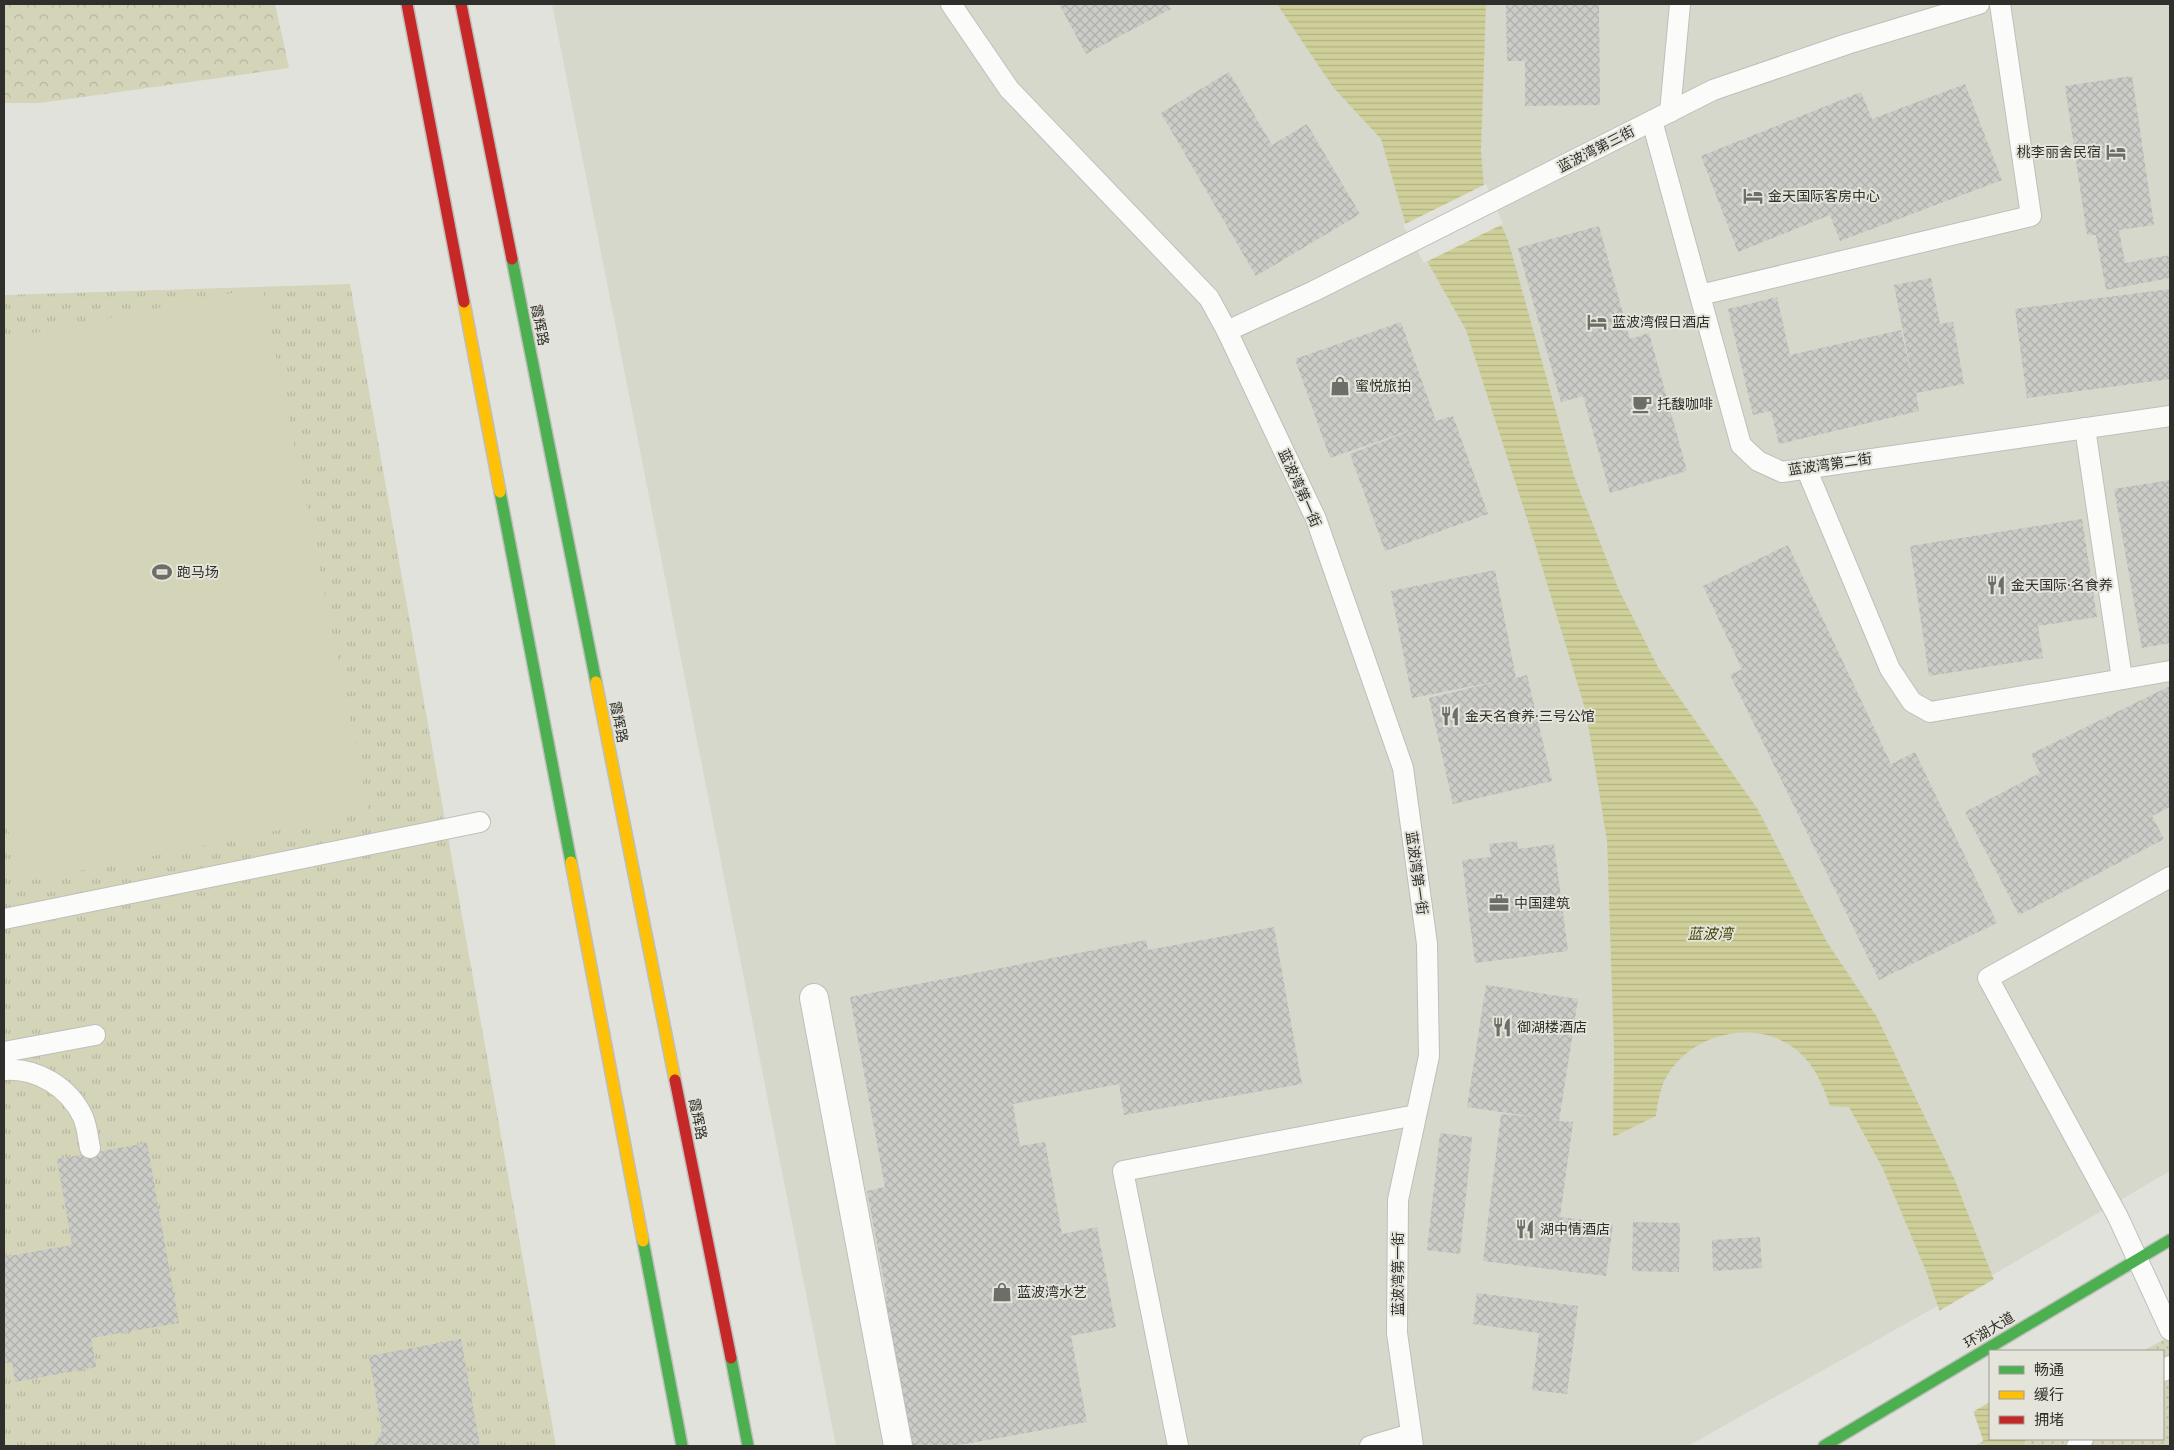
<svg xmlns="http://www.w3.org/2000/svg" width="2174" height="1450" viewBox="0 0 2174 1450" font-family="'Open Sans','Noto Sans SC',sans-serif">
<defs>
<pattern id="grass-tufts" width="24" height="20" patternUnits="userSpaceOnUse" patternTransform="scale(1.25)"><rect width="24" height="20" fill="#d4d4b9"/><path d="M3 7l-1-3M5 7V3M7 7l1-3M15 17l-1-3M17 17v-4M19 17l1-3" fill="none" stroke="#b6b69f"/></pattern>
<pattern id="forest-crowns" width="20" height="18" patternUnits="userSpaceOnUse" patternTransform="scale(1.25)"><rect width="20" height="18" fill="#d4d4b9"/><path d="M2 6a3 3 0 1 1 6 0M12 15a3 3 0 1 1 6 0" fill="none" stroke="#b6b69f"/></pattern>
<pattern id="park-dots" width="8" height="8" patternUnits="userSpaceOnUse" patternTransform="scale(1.25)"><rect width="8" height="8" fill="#d4d4b9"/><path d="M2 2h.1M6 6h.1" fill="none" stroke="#b6b69f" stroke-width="1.8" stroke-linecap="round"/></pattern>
<pattern id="water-rules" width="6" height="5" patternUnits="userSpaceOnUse" patternTransform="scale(1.25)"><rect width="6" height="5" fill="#cfcf9a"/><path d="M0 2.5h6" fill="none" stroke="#b2b285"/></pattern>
<pattern id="building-cross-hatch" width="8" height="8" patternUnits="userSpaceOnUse" patternTransform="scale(1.25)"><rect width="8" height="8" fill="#cbcbc7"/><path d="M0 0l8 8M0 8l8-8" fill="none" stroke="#afafab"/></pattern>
</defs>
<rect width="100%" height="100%" fill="#e2e2dd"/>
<path fill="#d7d8cc" d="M552,4H2170V1171L1998,1272L1688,1446H836Z"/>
<path fill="url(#grass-tufts)" d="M350,284L556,1446H4V295Z"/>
<path fill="url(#forest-crowns)" d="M4,4H275L289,68L40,103H4Z"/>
<path fill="url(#park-dots)" d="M2170,1336V1446H1974L1990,1437V1439H2163V1351H2143Z"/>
<path fill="#d4d4b9" d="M262,287L369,812L19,883L4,806V339Z"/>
<path fill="url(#water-rules)" d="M1277,4H1486L1481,151L1484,188L1508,240L1574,476L1618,588L1659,669L1757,808L1827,942L1877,1017L1954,1178L2000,1295L1990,1351V1439H2026L2023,1446H1985L1926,1271L1883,1169L1849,1107L1830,1106C1823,1086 1816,1068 1800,1053C1761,1017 1693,1031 1667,1076C1660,1088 1658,1102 1656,1116L1613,1137L1614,1050L1607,841L1586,712L1532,534L1466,330L1405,222L1381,139L1333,87Z"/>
<g fill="#e2e2dd">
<path d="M1486,184L1503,224L1424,263L1403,225Z"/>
<path d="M1996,1278L2017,1351H1990V1402L1971,1413L1937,1312Z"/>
</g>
<g fill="url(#building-cross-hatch)">
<path d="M1059,4H1168L1171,9L1086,54Z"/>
<path d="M1506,4H1599L1600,105L1525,106V61H1507Z"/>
<path d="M1229,72L1272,145L1307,124L1360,214L1256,276L1161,113Z"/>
<path d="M2132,76L2154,225L2119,230L2125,263L2170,255V278L2106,290L2096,235H2087L2065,86Z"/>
<path d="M1965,84L2002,180L1840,241L1830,215L1738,252L1701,156L1861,92L1872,119Z"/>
<path d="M1599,226L1630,339L1649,333L1687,471L1610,493L1583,396L1561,402L1518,248Z"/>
<path d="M1931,278L1940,324L1953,322L1964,384L1916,393L1919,411L1779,444L1771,411L1753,415L1728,309L1777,297L1790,355L1901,330L1912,377L1894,285Z"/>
<path d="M2170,289V379L2027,398L2015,309Z"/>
<path d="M1401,322L1436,421L1453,416L1488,514L1385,551L1350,454L1417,428L1330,458L1295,359Z"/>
<path d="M2170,480V643L2142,648L2114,489Z"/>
<path d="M2082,519L2097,617L2038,626L2043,658L1929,676L1910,546Z"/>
<path d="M1788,545L1891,764L1915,752L1997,923L1879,980L1730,675L1742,669L1703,586Z"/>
<path d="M1495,570L1516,678L1527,675L1552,781L1453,804L1429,698L1499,681L1412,698L1391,591Z"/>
<path d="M2170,686V807L2152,816L2164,839L2019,915L1965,812L2040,773L2031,754Z"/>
<path d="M1517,841L1518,849L1554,844L1568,951L1475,963L1462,860L1491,857L1489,844Z"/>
<path d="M1274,927L1302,1084L1124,1115L1119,1084L1013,1104L1020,1146L1045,1142L1062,1234L1097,1227L1116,1327L1071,1336L1087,1422L954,1446H906L879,1298L887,1297L867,1191L885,1187L850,997L1146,940L1148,950Z"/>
<path d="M1486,985L1578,999L1559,1121L1573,1122L1560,1217L1613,1224L1606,1276L1483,1261L1501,1114L1534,1117L1467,1107Z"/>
<path d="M1440,1133L1472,1137L1460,1254L1427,1250Z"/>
<path d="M147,1143L179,1323L91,1338L96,1367L15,1382L12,1362L4,1363V1257L72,1245L57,1159Z"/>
<path d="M1633,1222L1680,1223L1679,1272L1632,1271Z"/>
<path d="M1760,1237L1762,1268L1713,1271L1712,1240Z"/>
<path d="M1477,1293L1578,1306L1567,1394L1532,1390L1539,1333L1473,1324Z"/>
<path d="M461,1339L480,1446H374L382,1431L369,1356Z"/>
</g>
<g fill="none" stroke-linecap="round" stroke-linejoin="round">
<defs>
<g id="lane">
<path d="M951,4L1009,89L1209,298L1227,331L1316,519L1403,768L1427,944L1429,1056L1398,1200L1397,1333L1413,1446"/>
<path d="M1670,112L1680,4"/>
<path d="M1652,121L1741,445L1758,461L1782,472L2170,416"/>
<path d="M1700,295L2031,216L2000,4"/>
<path d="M1227,331L1314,291L1713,90L1847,44L1979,4"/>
<path d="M2085,428L2122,679"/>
<path d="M1806,468L1890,669L1912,702L1930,712L2170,671"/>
<path d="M2170,877L1988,978L2118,1217L2170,1330"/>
<path d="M4,919L480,822"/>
<path d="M4,1052L95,1035"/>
<path d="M4,1070C36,1067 69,1087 83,1117C87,1126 88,1138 90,1148"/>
<path d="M2163,1371L2170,1366"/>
<path d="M1178,1446L1123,1171L1416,1115"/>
<path d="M1370,1446L1411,1434"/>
<path d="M2077,1446L2083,1439"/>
</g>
<path id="street" d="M814,998L898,1446"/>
<g id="fast">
<path d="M512,259L596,682"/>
<path d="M500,492L571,862"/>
<path d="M643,1241L682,1446"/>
<path d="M731,1358L748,1446"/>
<path d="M1824,1446L2170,1240"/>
</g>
<g id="slow">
<path d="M464,302L500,492"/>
<path d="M596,682L675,1080"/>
<path d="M571,862L643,1241"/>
</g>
<g id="jam">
<path d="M407,4L464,302"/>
<path d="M461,4L512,259"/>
<path d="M675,1080L731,1358"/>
</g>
</defs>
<use href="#lane" stroke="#bebebb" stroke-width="22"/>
<use href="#street" stroke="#bebebb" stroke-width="30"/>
<use href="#fast" stroke="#bebebb" stroke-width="14"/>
<use href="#slow" stroke="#bebebb" stroke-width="14"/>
<use href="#jam" stroke="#bebebb" stroke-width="14"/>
<use href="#lane" stroke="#fbfbfa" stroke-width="20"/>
<use href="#street" stroke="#fbfbfa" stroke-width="28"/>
<use href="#fast" stroke="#4caf50" stroke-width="11"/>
<use href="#slow" stroke="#ffc107" stroke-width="11"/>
<use href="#jam" stroke="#c62828" stroke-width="11"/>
</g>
<defs>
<symbol id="hotel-bare" viewBox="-9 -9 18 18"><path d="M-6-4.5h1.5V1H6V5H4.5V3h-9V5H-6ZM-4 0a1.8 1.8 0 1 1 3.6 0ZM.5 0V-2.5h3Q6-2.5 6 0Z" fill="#6e6e69" stroke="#e4e4db" stroke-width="2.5" paint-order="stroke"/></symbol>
<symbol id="shop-bare" viewBox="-9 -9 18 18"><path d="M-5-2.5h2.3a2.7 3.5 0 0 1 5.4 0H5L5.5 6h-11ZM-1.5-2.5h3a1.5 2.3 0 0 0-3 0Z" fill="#6e6e69" stroke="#e4e4db" stroke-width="2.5" paint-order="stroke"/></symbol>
<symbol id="cafe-bare" viewBox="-9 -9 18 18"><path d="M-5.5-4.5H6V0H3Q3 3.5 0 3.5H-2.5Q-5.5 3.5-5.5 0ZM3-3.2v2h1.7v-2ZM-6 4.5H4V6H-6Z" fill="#6e6e69" stroke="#e4e4db" stroke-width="2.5" paint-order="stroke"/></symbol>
<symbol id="stadium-bare" viewBox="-9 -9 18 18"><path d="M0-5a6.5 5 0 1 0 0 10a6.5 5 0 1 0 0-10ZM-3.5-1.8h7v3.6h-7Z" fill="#6e6e69" stroke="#e4e4db" stroke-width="2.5" paint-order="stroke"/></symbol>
<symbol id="restaurant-bare" viewBox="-9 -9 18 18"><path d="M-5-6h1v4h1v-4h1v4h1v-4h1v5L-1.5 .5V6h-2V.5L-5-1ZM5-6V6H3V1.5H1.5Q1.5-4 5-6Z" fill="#6e6e69" stroke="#e4e4db" stroke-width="2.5" paint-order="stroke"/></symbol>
<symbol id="office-bare" viewBox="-9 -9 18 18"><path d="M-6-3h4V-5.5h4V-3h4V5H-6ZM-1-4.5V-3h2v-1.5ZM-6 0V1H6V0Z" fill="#6e6e69" stroke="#e4e4db" stroke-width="2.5" paint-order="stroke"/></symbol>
</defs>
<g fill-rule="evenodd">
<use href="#hotel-bare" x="2102" y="138" width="28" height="28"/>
<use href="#hotel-bare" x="1739" y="182" width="28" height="28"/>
<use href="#hotel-bare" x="1583" y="308" width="28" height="28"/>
<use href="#shop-bare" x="1326" y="372" width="28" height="28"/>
<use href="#cafe-bare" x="1628" y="390" width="28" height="28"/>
<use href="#stadium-bare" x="148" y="558" width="28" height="28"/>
<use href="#restaurant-bare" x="1982" y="571" width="28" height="28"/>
<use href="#restaurant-bare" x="1436" y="702" width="28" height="28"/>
<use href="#office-bare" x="1485" y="889" width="28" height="28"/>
<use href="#restaurant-bare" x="1488" y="1013" width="28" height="28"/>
<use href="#restaurant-bare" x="1511" y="1215" width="28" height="28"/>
<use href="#shop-bare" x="988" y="1278" width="28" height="28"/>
</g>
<g text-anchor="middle" stroke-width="4" stroke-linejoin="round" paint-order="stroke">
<g font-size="14" fill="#2f2f2b" stroke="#e4e4db">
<text transform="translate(1596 149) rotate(-27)" y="5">蓝波湾第三街</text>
<text transform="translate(540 325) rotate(79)" y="5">霞辉路</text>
<text transform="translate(1830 464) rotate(-8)" y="5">蓝波湾第二街</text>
<text transform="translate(1300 488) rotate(66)" y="5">蓝波湾第一街</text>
<text transform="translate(619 722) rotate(79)" y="5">霞辉路</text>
<text transform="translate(1417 873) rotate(82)" y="5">蓝波湾第一街</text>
<text transform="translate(698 1119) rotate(79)" y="5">霞辉路</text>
<text transform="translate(1398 1274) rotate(-90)" y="5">蓝波湾第一街</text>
<text transform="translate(1989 1330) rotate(-31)" y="5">环湖大道</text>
</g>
<g font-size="14" fill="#2f2f2b" stroke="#e4e4db" text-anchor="start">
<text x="2101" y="157" text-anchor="end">桃李丽舍民宿</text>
<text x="1768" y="201">金天国际客房中心</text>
<text x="1612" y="327">蓝波湾假日酒店</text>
<text x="1355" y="391">蜜悦旅拍</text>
<text x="1657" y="409">托馥咖啡</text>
<text x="177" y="577">跑马场</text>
<text x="2011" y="590">金天国际·名食养</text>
<text x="1465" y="721">金天名食养·三号公馆</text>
<text x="1514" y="908">中国建筑</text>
<text x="1517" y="1032">御湖楼酒店</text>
<text x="1540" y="1234">湖中情酒店</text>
<text x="1017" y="1297">蓝波湾水艺</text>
</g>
<g font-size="15" font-style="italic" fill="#46450d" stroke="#e4e4db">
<text x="1710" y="939">蓝波湾</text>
</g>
</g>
<rect width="2174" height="1450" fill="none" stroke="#2f2f2b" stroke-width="10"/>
<rect x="1989" y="1350" width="175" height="90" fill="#e4e4db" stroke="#9c9c95"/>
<rect x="1999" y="1366" width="25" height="8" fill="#4caf50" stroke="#9c9c95"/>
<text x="2034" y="1375" font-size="15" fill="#2f2f2b">畅通</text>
<rect x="1999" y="1391" width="25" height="8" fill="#ffc107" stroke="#9c9c95"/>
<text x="2034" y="1400" font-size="15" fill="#2f2f2b">缓行</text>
<rect x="1999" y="1416" width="25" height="8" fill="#c62828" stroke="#9c9c95"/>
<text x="2034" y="1425" font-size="15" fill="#2f2f2b">拥堵</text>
</svg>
